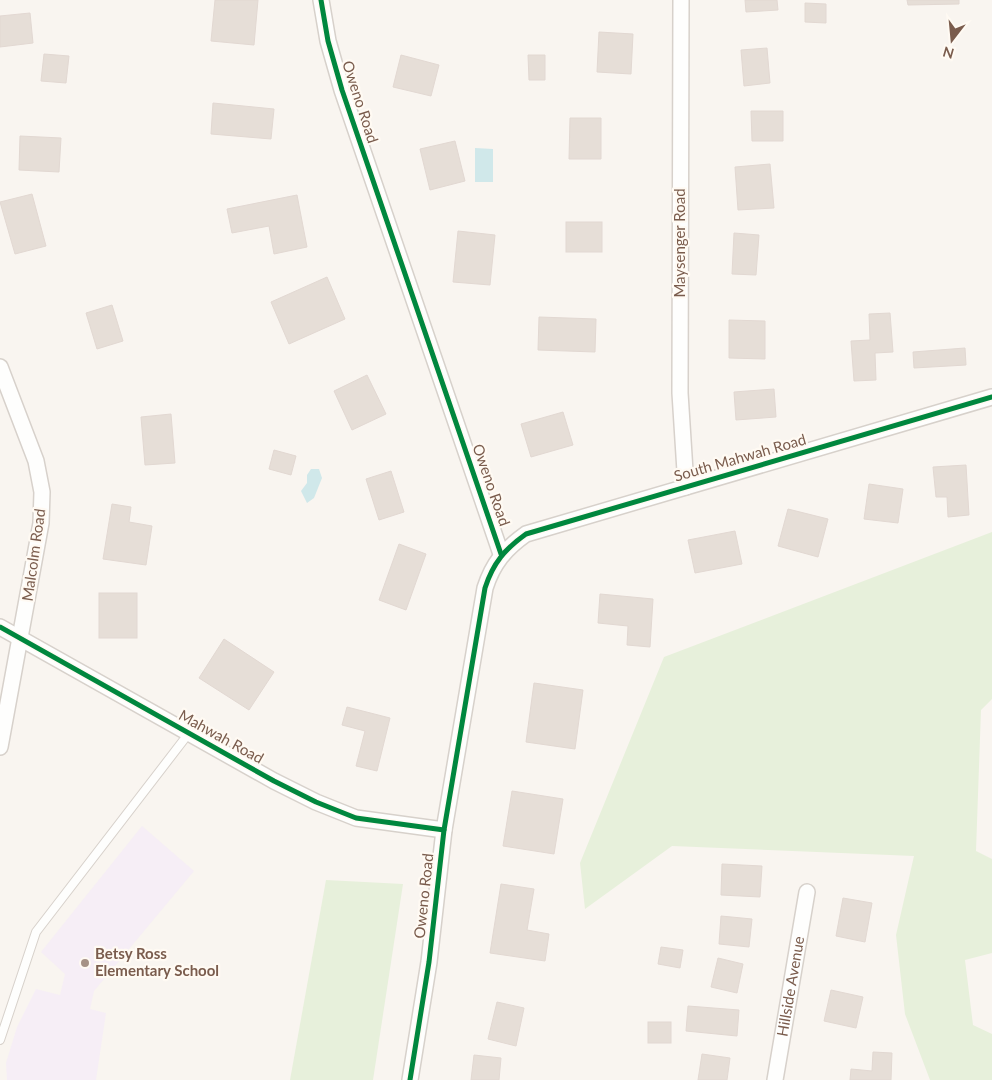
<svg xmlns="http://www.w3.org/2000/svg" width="992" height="1080" viewBox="0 0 992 1080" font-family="Lato,sans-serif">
<rect width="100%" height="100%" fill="#f9f5f0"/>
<path fill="#f6eef6" d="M142,826L194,871L94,991L90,1009L106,1013L96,1080H7L6,1063L17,1027L36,989L60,995L65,974L41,952Z"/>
<g fill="#e7f0db">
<path d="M992,532V699L981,710L976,851L992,859V953L965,960L973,1025L992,1034V1080H930L905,1014L896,935L914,856L672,846L585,909L580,863L664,657Z"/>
<path d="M326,880L403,884L373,1080H290Z"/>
</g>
<g fill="#d0e8ea">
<path d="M475,148L493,149V182H475Z"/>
<path d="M311,469H319L322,478L314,498L307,503L301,491L307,483V475Z"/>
</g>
<g fill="#e6ded7" stroke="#e2d8d2">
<path d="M215,0H258L254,45L211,41Z"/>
<path d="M745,0H777L778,10L746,12Z"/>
<path d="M907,0H959V4L908,5Z"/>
<path d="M805,3L826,4V23L805,22Z"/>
<path d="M30,13L33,43L0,47V16Z"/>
<path d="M599,32L633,34L631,74L597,72Z"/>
<path d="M767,48L770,83L744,86L741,50Z"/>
<path d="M44,54L69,56L66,83L41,81Z"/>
<path d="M401,55L439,65L431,96L393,87Z"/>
<path d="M528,55H545V80H529Z"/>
<path d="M213,103L274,109L271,139L211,134Z"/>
<path d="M751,111H783V141H752Z"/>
<path d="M570,118H601V159H569Z"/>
<path d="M20,136L61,138L59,172L19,170Z"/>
<path d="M455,141L465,181L430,190L420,149Z"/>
<path d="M770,164L774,208L738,210L735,167Z"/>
<path d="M32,194L46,246L15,254L0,202Z"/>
<path d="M297,195L307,247L274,254L269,226L232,233L227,209Z"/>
<rect x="566" y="222" width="36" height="30"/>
<path d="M458,231L495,235L490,285L453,282Z"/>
<path d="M734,233L759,235L756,275L732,274Z"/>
<path d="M327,277L345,319L289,344L271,302Z"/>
<path d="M112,305L123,341L97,349L86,313Z"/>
<path d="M890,313L893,352L875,353L876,380L854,381L851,341L870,340L869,314Z"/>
<path d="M539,317L596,319L595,352L538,350Z"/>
<path d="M729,320L765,321V359L729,358Z"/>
<path d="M965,348L966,365L914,368L913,352Z"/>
<path d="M367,375L386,414L352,430L334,391Z"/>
<path d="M774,389L776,417L736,420L734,392Z"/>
<path d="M563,412L573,445L531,457L521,424Z"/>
<path d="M171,414L175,463L145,465L141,417Z"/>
<path d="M274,450L296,456L291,475L269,469Z"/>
<path d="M966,465L969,515L948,517L947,497H936L933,467Z"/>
<path d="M391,471L404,512L379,520L366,479Z"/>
<path d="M869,484L903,489L898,523L864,519Z"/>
<path d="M112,504L131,507L129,522L152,526L146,565L103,559Z"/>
<path d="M788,509L828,519L818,557L778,546Z"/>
<path d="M735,531L742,564L695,573L688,540Z"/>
<path d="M399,544L426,554L406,610L379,600Z"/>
<rect x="99" y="593" width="38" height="45"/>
<path d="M600,594L653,599L650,647L627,645L628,626L598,623Z"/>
<path d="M224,639L274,672L249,710L199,678Z"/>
<path d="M534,683L583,690L575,749L526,742Z"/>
<path d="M347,707L390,718L377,771L356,766L365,731L342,725Z"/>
<path d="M512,791L563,799L554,854L503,846Z"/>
<path d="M722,864L762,866L760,897L721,895Z"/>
<path d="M501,884L534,889L527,930L549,934L545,961L490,953Z"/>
<path d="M843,898L872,903L865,942L836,936Z"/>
<path d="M721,916L752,919L749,947L719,944Z"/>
<path d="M661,947L683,950L680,968L658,964Z"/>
<path d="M718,958L743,964L737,993L711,987Z"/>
<path d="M831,990L863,997L856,1028L824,1021Z"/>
<path d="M497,1002L524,1008L516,1046L488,1039Z"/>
<path d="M688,1006L739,1010L737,1036L686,1031Z"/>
<rect x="648" y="1022" width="23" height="21"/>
<path d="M873,1052L892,1053L891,1080H850L851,1069L872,1071Z"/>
<path d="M702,1054L730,1058L727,1080H698Z"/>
<path d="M474,1055L501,1058L499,1080H471Z"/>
</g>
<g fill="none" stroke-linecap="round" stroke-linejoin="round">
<defs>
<path id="lane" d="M0,1040L36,932L189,733"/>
<g id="street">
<path d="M321,0L328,41L342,90L501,554"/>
<path d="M681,0L680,393L686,487"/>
<path d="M0,367L36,461L42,492L41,523L0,747"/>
<path d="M0,627L274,781L316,802L356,818L444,830"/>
<path d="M410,1080L429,962L444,830L485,588C493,563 505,549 526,534L992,397"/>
<path id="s1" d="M775,1080L807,892"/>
</g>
</defs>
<use href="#lane" stroke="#d7d1cb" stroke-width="10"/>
<use href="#street" stroke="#d7d1cb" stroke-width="18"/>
<use href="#lane" stroke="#fefefd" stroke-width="8"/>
<use href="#street" stroke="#fefefd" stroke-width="15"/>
<defs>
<g id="cycleway">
<path d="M321,0L328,41L342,90L501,554"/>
<path d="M0,627L274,781L316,802L356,818L444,830"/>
<path d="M410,1080L429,962L444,830L485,588C493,563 505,549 526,534L992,397"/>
</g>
</defs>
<use href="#cycleway" stroke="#fffaf3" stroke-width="8"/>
<use href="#cycleway" stroke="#00873e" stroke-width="5"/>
</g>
<circle fill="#a69286" stroke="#fffaf3" stroke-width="2" cx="85" cy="963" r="5"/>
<g text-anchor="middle" stroke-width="4.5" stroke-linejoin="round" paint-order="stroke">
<g font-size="15" fill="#7a5c4d" stroke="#fffaf3">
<text transform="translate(360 102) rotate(72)" y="5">Oweno Road</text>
<text transform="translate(680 243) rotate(-90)" y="5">Maysenger Road</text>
<text transform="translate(740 458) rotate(-16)" y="5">South Mahwah Road</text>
<text transform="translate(491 485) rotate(71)" y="5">Oweno Road</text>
<text transform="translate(34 555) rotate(-82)" y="5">Malcolm Road</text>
<text transform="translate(221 737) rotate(29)" y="5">Mahwah Road</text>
<text transform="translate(424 896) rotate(-84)" y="5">Oweno Road</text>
<text dy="5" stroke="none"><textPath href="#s1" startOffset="95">Hillside Avenue</textPath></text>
</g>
<g font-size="15" font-weight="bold" fill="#7a5c4d" stroke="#fffaf3" text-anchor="start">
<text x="95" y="959">Betsy Ross<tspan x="95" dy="17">Elementary School</tspan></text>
</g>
</g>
<g transform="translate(952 40) rotate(196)" stroke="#fffaf3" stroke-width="4" paint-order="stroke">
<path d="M0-4L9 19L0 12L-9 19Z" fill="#7a5c4d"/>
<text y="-8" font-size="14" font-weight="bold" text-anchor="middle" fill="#7a5c4d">N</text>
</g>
</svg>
